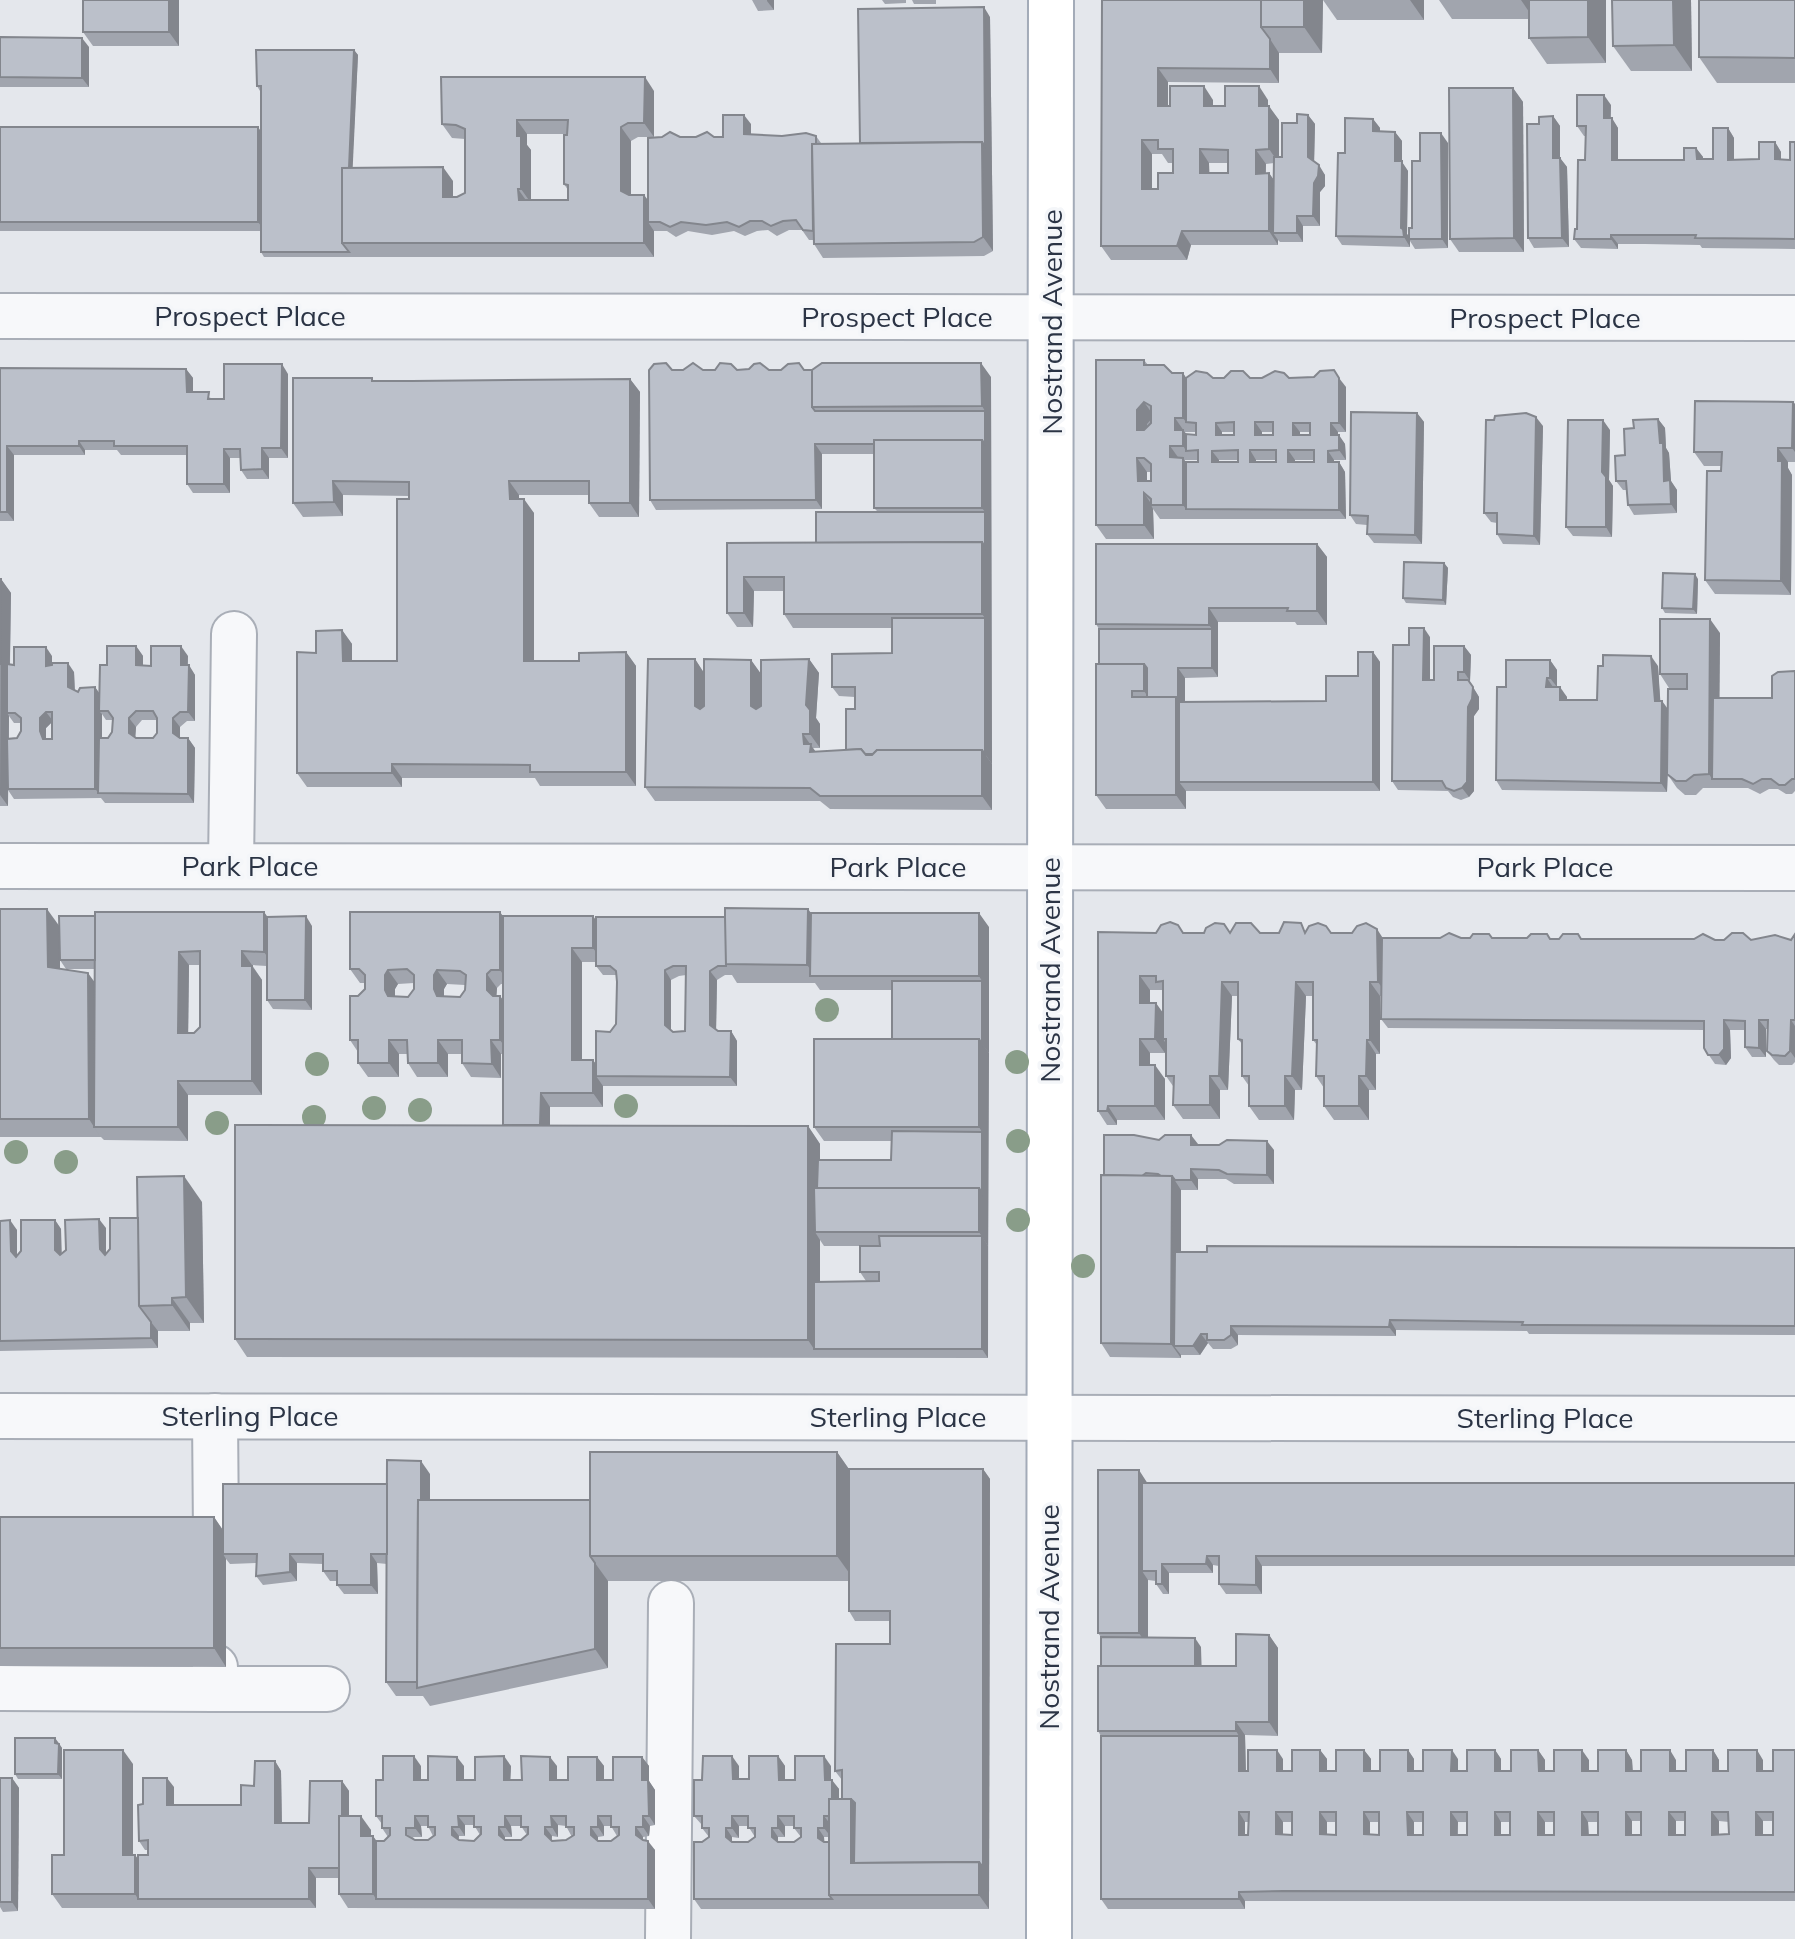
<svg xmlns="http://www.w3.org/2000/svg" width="1795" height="1939" viewBox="0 0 1795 1939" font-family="Mulish,sans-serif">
<rect width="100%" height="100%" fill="#e4e7ec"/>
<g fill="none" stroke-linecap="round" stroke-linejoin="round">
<defs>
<g id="minor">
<path d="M0,316L1795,318"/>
<path d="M0,866L1795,868"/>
<path d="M231,866L234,634"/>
<path d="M0,1416L1795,1419"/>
<path d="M215,1416L216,1535"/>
<path d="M215,1667V1689H327"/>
<path d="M0,1688L215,1689"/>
<path d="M668,1939L671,1603"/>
</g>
<path id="major" d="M1049,1939L1051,0"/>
</defs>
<use href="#minor" stroke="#a9aeb7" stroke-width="48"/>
<use href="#major" stroke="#a3abb8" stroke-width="48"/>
<use href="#minor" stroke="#f7f8fa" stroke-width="44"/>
<use href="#major" stroke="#fff" stroke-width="44"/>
</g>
<g fill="#899d89">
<circle cx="827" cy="1010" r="12"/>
<circle cx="1017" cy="1062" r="12"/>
<circle cx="317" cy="1064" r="12"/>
<circle cx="626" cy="1106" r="12"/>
<circle cx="374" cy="1108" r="12"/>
<circle cx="420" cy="1110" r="12"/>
<circle cx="314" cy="1117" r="12"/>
<circle cx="217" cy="1123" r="12"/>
<circle cx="1018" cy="1141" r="12"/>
<circle cx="16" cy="1152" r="12"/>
<circle cx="66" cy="1162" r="12"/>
<circle cx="1018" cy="1220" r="12"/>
<circle cx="1083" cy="1266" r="12"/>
</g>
<g fill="#a1a5ae" fill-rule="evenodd">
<path d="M83,0H179V46H93L83,32Z"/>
<path d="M752,0H774V10L758,11Z"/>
<path d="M882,0H906V3L885,4Z"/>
<path d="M912,0H936V4H914Z"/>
<path d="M1102,0H1323L1322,53H1279V83L1168,82V106L1213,100V106H1225L1268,100V106L1279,120V157H1282L1297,123L1308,115L1315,124L1314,162L1325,175V186L1320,192V226H1303V242H1280L1278,240V245H1191L1187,260H1111L1101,246ZM1152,154H1162L1168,163H1173V173L1158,189H1152ZM1209,163H1228V173H1209ZM1274,163V181L1269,173H1266V164Z"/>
<path d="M1323,0H1424V20H1337Z"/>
<path d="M1439,0H1606V63L1547,64L1529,38V19H1452Z"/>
<path d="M1691,0L1692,71H1631L1613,46Z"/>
<path d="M1795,0V83H1717L1699,57Z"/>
<path d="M990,17L993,251L984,256L823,258L814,244V240H809L802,230H789L777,236L768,230L757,231L745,236L734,231L712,235L688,231L676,237L667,231H654V257H264L261,252V231H0V127L261,132V91H260L257,86L354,50L358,55L352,168L453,181V197H457L465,193V139L452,138L442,124L654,91V137H638L631,141V195H644L648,200L680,137H723L751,124V134L782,136H816L821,143H859ZM527,134H567L564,184L568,190V200H531V150L527,145Z"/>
<path d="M0,37L89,47V87H0Z"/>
<path d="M1513,88L1523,102L1524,252H1459L1450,239Z"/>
<path d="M1611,105V118L1618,128V160H1684L1696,148L1703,157V159H1713L1728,128L1734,138V160L1759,159L1775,142L1781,152V159L1790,160L1795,142V249L1702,248L1700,245L1645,244H1618V249L1581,248L1574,239L1577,229L1585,160L1586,136H1584L1577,126Z"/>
<path d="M1553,116L1560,126V158L1567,167L1569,247L1534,248L1528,238L1539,124Z"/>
<path d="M1373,119L1380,128V131L1395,132L1402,141V162L1408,171L1407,234L1409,236L1412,228L1420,161L1448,143V248L1415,249L1410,241V247L1342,245L1336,236Z"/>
<path d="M1144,360L1148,365L1172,373H1183L1186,378H1289L1346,387V432H1338V435L1345,444L1346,460H1334V462H1339L1345,472L1346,519H1160L1153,509L1154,539H1106L1096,525ZM1185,432H1196V435L1186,434ZM1222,432H1234V435H1222ZM1262,432H1273V435H1262ZM1300,432H1310V435H1300ZM1184,460H1198V462H1186ZM1219,460H1238V462H1219ZM1256,460H1276V462H1256ZM1295,460H1314V462H1295ZM1147,472H1151V481H1147Z"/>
<path d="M0,368L186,369L193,378V392L214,399H224L288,374V458H269V479H247L241,470L240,458H230V493H193L187,484V455H121L117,450H85V455H14V521H0Z"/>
<path d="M672,370H804L991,377L992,810L830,809L820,801H655L645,787L695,659L704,673L751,660L761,674L809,659L819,673L816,718L820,724V748H813L816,752L846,750L855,709V697L839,696L832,687L892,653V628H793L784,614V591H754L753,627H737L727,613V543H816L878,512L874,508V454H822V509L656,510L650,500Z"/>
<path d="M630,379L640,392L639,517H599L589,503V495H519V499L534,513V661H579L626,652L636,666V786H540L535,778H402V787H307L297,773L316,653L342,630L352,644V661H397L409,496L343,495V516L303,517L293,503L374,381Z"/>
<path d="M1793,402L1795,404V462H1788V468L1792,475L1791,595L1715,594L1705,580L1721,466H1704L1694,452Z"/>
<path d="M1417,413L1424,422L1422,544L1374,543L1367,534V525L1356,524L1350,515Z"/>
<path d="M1658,419L1665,428L1666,448L1669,453L1671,481L1677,490V513L1634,515L1628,505L1627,490H1623L1616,481L1634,428Z"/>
<path d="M1543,426L1540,545L1503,544L1497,534V523L1491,522L1484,513Z"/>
<path d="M1610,430L1609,480L1613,486L1612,537L1573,536L1566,527Z"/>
<path d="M1317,544L1327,557V625H1297L1295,622H1218V677L1185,678V702L1326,701L1358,676L1373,652L1380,662V791H1186V809H1106L1096,795L1099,629L1096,624Z"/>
<path d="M1444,563L1448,568L1446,605L1406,603L1403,598Z"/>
<path d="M0,579H1L11,593L10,665L52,656V663L74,672L75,691L78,692L95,687L99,693L107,665L136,646L143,656V665L151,666L188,656V665L195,675V721H187L180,727V738H188L195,748L194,803H105L101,798L14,799L8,790V806H0ZM102,714L106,720H113L112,732L108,738H102ZM9,716L14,723H21V731L17,738H9ZM142,720H157V733L153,738L135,737L136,727ZM52,722V739H46V728Z"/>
<path d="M1698,579L1697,614L1665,613L1662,608Z"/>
<path d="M1720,633L1719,698H1772L1795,671V791L1792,794H1786L1778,789H1769L1760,794L1748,788H1703L1696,795H1685L1677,788L1668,775L1667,792L1502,790L1496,780L1506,687L1550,660L1557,670V687L1567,697V700H1597L1658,666L1660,701H1662L1668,709L1687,689V688H1669L1660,674Z"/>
<path d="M1430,637V680H1434L1464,646L1471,655L1470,681H1469L1479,697V709L1474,716V791L1469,797L1461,800L1453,797L1448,791L1398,790L1392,781L1409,645Z"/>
<path d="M0,909L59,926L264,912L267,917L312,926V1010L273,1009L267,1000V966L252,965L262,980V1095H188V1141L104,1140L101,1137H0ZM60,960L66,969H95L94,982L60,969ZM189,965H200V1027L194,1033H188Z"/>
<path d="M808,909L811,913L989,927L988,1358L247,1357L235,1339L503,1125V1054H501V1078L471,1077L462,1063V1054H448V1077H417L408,1063L407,1054H399V1077H368L358,1063V1052L350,1040L358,996L365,989V983H360L350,969L503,916L596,920L725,917ZM582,962H596V966L603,975H616V1024L610,1032L596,1065L593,1060H582ZM686,975L685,1031L673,1032L671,1030V980L679,976ZM725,975H732L737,983H815L820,990H892V1039L814,1127L824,1141H892L891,1160H820V1144L808,1126L550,1125V1107H603V1086H737V1041L731,1031H718L716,1030L717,980ZM414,983V989L408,997L395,996V989L398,984ZM447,984L465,985V990L460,997L444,996V989ZM501,984H503V1000L500,996H496L497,988ZM820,1240L824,1246H880L860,1272L866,1281L820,1282Z"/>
<path d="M1306,931L1382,938H1492L1791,940L1795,934V1062L1792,1065H1779L1774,1060L1767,1051V1029H1766V1057H1752L1745,1047V1030H1730L1731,1058L1726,1065L1715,1064L1704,1048V1030L1388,1028L1381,1019V996H1380V1054H1376V1090H1369V1120H1334L1324,1106V1088L1316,1076L1317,1045L1313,1040V996H1306L1302,1090H1295L1294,1120H1259L1249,1106V1086L1242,1076V1044L1238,1039V996H1232L1228,1090H1220V1119H1183L1173,1105V1086L1166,1076L1165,1042V1053H1150V1065L1165,1079V1120H1117V1125H1107L1098,1111V932L1279,933ZM1150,990H1162L1163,993V1013L1150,1003Z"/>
<path d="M1159,1140L1198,1145L1274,1150V1184H1234L1226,1179H1198V1190H1181V1252L1795,1248V1335L1549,1334H1529L1527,1331L1396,1330V1336L1238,1335V1345L1231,1349H1213L1208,1343L1200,1355H1181V1358L1110,1357L1101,1343L1104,1175Z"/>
<path d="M202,1202L204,1323H190V1331H158V1348L0,1351V1221L17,1230V1255L55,1220L61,1229V1254L106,1228V1253L138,1218Z"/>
<path d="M837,1452L849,1469H983L990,1479L989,1909H701L694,1899L702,1842L709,1837L702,1828V1825L694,1816L702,1780L739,1766V1779H749L778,1756L785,1766V1780H795L831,1766V1780L839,1789V1799H842V1780L835,1771L890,1644V1621H855L849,1611V1581H608V1668L430,1706L423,1696H396L386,1682L387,1564L377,1563L378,1594H344L337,1585V1581H330L323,1571V1564L297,1563V1581L263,1585L256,1576V1563L230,1564L226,1559V1667L0,1666V1517H214L223,1530L387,1484L430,1474V1500H590ZM739,1826H748L755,1837L748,1842H732V1837L739,1838ZM785,1826H794V1828L801,1837L794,1842H778V1837H785ZM824,1837H829V1842H824Z"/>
<path d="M1148,1483H1795V1566H1262V1594H1226L1219,1584V1566L1213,1565V1573H1169V1594H1163L1156,1584V1581L1148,1580V1638L1201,1647V1666H1236L1269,1635L1278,1648V1736L1245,1735L1246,1771L1283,1759V1771H1292L1320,1750L1327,1759V1771H1336L1364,1750L1371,1759V1771H1380L1408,1750L1414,1759V1771H1423L1458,1759V1771H1467L1495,1750L1501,1759V1771H1511L1538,1750L1545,1760V1771H1554L1589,1760V1771H1598L1626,1750L1632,1760L1633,1771H1641L1676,1760V1771H1686L1713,1750L1719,1760V1771H1728L1763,1760V1771H1773L1795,1750V1901H1245V1909H1108L1101,1899V1736L1098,1731L1101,1637L1098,1633ZM1632,1821H1641V1835H1632ZM1676,1821H1685V1835H1676ZM1719,1821L1729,1822V1834L1719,1835ZM1763,1821H1773V1835H1763ZM1245,1822H1248V1835H1245ZM1283,1822H1292V1835L1283,1834ZM1327,1822H1336V1835H1327ZM1370,1822H1379V1835H1370ZM1414,1822H1423V1835H1414ZM1458,1822H1467V1835H1458ZM1501,1822H1510V1835H1501ZM1545,1822H1554V1835H1545ZM1588,1822H1598V1835H1589Z"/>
<path d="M55,1738L62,1748V1779H18L15,1774Z"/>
<path d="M597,1757L604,1766V1780H613L642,1757L649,1766V1781L655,1790V1825L650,1826L649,1836L643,1837V1840L655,1850V1909L348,1908L339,1894V1878H316V1908H62L52,1894L64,1855L133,1764V1855H135L138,1859L148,1855V1850H145L139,1841L143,1804L174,1787V1805H241L254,1786L275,1761L281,1771L282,1823H309L342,1781L349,1791V1816L371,1830V1836H373L376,1841H384L388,1837L382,1828V1824L376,1816L383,1780L421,1766V1780H428L464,1766V1780H475L511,1766L510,1780H522L557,1766V1780H568ZM465,1825H474L480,1835L474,1841L458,1840L459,1836H465ZM558,1825L566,1826L572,1837L566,1840L552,1841V1836L558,1837ZM421,1826H428L433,1836L428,1840H415L413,1837H422ZM511,1826H521L527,1835L521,1840H505V1837H512ZM604,1826H611L617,1836L611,1841H598V1837L604,1836Z"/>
<path d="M0,1778H12L19,1788L18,1911L3,1912L0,1907Z"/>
</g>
<g fill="#83868d">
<path d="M169,0H179V46L169,32Z"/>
<path d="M767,0H774V10L767,1Z"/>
<path d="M1304,0H1323L1322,53L1304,27Z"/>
<path d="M1410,0H1424V20Z"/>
<path d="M1521,0H1534V19Z"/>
<path d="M1588,0H1606V63L1588,37Z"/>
<path d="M1673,0H1691L1692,71L1674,45Z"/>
<path d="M984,7L990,17L993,251L983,237L982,142Z"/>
<path d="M82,38L89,47V87L82,78Z"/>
<path d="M1270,39L1279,53V83L1270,69Z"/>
<path d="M354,50L358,55L352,182L349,178Z"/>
<path d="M1158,68L1168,82V120L1158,106Z"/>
<path d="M645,77L654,91V137L644,123Z"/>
<path d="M1204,86L1213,100V120L1204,106Z"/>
<path d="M1259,86L1268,100V120L1259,106Z"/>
<path d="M1513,88L1523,102L1524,252L1514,238Z"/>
<path d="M1604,95L1611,105L1610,128L1604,118Z"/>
<path d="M1269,106L1279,120V163L1269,149Z"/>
<path d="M744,115L751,124V143L744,134Z"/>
<path d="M1308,115L1315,124L1314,166L1308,157Z"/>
<path d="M1553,116L1560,126V167L1553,158Z"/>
<path d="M1612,118L1618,128V169L1612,160Z"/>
<path d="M1373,119L1380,128V141L1373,131Z"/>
<path d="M517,120L527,134V145L531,150V203L521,189Z"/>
<path d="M258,127L265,137V231L258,222Z"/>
<path d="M621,127L631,141V205L621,191Z"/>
<path d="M1728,128L1734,138V169L1728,160Z"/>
<path d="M1395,132L1402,141V162L1408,171L1407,234L1410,238V247L1404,237L1401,228L1395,161Z"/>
<path d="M1441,133L1448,143V248L1442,239Z"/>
<path d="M1142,140L1152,154V203L1142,189Z"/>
<path d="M1775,142L1781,152V169L1775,159Z"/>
<path d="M1696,148L1703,157V169L1697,159Z"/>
<path d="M1200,149L1209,163L1210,187L1200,173Z"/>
<path d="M1256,150L1266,164L1265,188L1256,174Z"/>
<path d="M1560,158L1567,167L1569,247L1562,238Z"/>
<path d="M1319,165L1325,175V186L1320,192V226L1313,216L1314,183Z"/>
<path d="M443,167L453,181V211L443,197Z"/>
<path d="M1269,173L1279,187L1273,233L1278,240V245L1269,231Z"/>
<path d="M518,189L528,203L519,200Z"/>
<path d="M644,195L654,209L648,222L654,231V257L644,243Z"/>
<path d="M1297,216L1303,226V242L1297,233Z"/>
<path d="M1182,231L1191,245L1187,260L1177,246Z"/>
<path d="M1611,235L1618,244V249L1611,239Z"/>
<path d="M981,363L991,377L992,764L985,754V618L982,614V542L985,512L982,508V440L985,411L982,406Z"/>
<path d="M282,364L288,374V458L281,448Z"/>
<path d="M186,369L193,378V401L187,392Z"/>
<path d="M1183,373L1192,387L1186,422L1183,418Z"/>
<path d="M1339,378L1346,387V432L1339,423Z"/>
<path d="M630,379L640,392L639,517L630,503Z"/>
<path d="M1144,402L1154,416L1147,424V443L1137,430V410Z"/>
<path d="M1793,402L1795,404V452L1792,448Z"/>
<path d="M1417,413L1424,422L1422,544L1415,535Z"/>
<path d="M1536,417L1543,426L1540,545L1534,536Z"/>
<path d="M1175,418L1193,444L1186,451L1175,430Z"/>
<path d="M1658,419L1665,428L1666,448L1669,453L1671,481L1677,490V513L1671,504L1664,481L1660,443Z"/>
<path d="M1603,420L1610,430L1609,480L1613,486L1612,537L1606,527L1602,472Z"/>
<path d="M1255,422L1262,432V444L1255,435Z"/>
<path d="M1216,423L1222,432V444L1216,435Z"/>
<path d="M1293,423L1300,432V444L1293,435Z"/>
<path d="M1331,423L1338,432L1337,444L1331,435Z"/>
<path d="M1339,435L1345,444L1346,460L1339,450Z"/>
<path d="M79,441L85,450V455L79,446Z"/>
<path d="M815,444L822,454V509L816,500Z"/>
<path d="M7,446L14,455V521L7,512Z"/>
<path d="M1170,446L1180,460L1170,457Z"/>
<path d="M262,448L269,458V479L262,469Z"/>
<path d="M1778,448L1788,462V468L1792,475L1791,595L1781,581Z"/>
<path d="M224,449L230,458V493L224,484Z"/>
<path d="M1250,450L1256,460V472L1250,462Z"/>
<path d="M1288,450L1295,460V471L1288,462Z"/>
<path d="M1212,451L1219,460V471L1212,462Z"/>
<path d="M1328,451L1334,460V472L1328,462Z"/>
<path d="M1137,458L1147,472V495L1138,481Z"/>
<path d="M1183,458L1193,472L1186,509L1183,505Z"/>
<path d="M1339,462L1345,472L1346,519L1339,510Z"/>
<path d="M333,481L343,495V516L334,502Z"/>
<path d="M509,481L519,495V513L510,499Z"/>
<path d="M1144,493L1152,505H1151L1153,509L1154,539L1144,525Z"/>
<path d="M524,499L534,513V675L524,661Z"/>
<path d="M1317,544L1327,557V625L1317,611Z"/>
<path d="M1444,563L1448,568L1446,605L1443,600Z"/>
<path d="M1695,574L1698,579L1697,614L1693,609Z"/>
<path d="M744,577L754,591L753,627L744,613Z"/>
<path d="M1,579L11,593L9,713H7L9,716L8,806L0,795Z"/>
<path d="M1209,608L1218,622V677L1212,668V629L1209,625Z"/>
<path d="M1710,619L1720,633L1719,779H1712L1709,774Z"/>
<path d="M1424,628L1430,637V689L1423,680Z"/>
<path d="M342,630L352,644V675L343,661Z"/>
<path d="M136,646L143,656V675L136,665Z"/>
<path d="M181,646L188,656L187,675L181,665Z"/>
<path d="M1464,646L1471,655L1470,681L1464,672Z"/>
<path d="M46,647L52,656V675L46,666Z"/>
<path d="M626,652L636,666V786L626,772Z"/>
<path d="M1373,652L1380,662V791L1373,782Z"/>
<path d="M1651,656L1658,666L1661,711L1655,701Z"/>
<path d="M695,659L704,673L705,720L695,706Z"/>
<path d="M809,659L819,673L816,718L820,724V748L810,734L806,705Z"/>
<path d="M751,660L761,674V720L751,706Z"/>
<path d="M1550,660L1557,670V687L1550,678Z"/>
<path d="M68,663L74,672L75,697L68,687Z"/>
<path d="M1144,664L1154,678L1151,701L1144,691Z"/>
<path d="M189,665L195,675V721L188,712Z"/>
<path d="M1178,668L1185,678V710L1179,782L1186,791V809L1176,795V697Z"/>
<path d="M1547,678L1553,687H1546Z"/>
<path d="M95,687L102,697L99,711L102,714V793H99L95,789Z"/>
<path d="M1473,687L1479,697V709L1474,716V791L1469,797L1462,788L1468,707Z"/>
<path d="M1560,687L1567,697V709L1560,700Z"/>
<path d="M1662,701L1669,711L1667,792L1661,783Z"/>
<path d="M46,712L53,721L46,728V741L43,739L40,731V718Z"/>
<path d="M129,718L136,727L135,743L129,733Z"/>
<path d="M173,718L180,727V743L173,733Z"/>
<path d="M803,734L820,758V766L804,744Z"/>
<path d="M188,738L195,748L194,803L188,794Z"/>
<path d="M982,750L992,764V810L982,796Z"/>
<path d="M392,764L402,778V787L392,773Z"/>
<path d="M47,909L60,927V986L48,967Z"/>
<path d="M808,909L820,927L816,976L807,965Z"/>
<path d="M264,912L274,926V966L264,952Z"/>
<path d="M500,912L510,926V984L500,970Z"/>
<path d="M979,913L989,927V1053L982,1044V981L979,976Z"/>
<path d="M306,916L312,926V1010L305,1000Z"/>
<path d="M593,916L603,930V962L593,948Z"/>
<path d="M1377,929L1386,943L1388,996L1378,982Z"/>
<path d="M572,948L582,962V1074L572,1060Z"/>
<path d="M242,951L252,965V980L242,966Z"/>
<path d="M179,952L189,965L188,1047L178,1033Z"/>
<path d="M252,966L262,980V1095L252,1081Z"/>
<path d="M388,970L398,984L395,989V1003L388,996L385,990V975Z"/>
<path d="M437,970L447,984L444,989V1003L437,996L434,989V975Z"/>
<path d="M665,970L671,980V1034L665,1025Z"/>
<path d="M710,971L717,980L716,1034L710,1025Z"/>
<path d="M88,973L101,991L94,1127L101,1138L89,1119Z"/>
<path d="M487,974L497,988L496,1004L487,990Z"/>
<path d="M1140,976L1150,990V1017L1140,1003Z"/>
<path d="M1222,982L1232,996L1228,1090L1219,1076Z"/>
<path d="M1296,982L1306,996L1302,1090L1292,1076Z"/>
<path d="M1370,982L1380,996V1054L1370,1040Z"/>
<path d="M500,996L510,1010V1054L500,1040Z"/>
<path d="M1156,1003L1166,1017L1163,1039L1165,1042V1053L1155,1039Z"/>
<path d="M1724,1020L1730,1030L1731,1058L1726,1065L1719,1055Z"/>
<path d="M1759,1020L1766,1029V1057L1759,1048Z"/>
<path d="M1791,1020L1795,1026V1058L1790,1051Z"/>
<path d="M731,1031L737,1041V1086L730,1077Z"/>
<path d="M979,1039L989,1053L988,1246L979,1232V1188L982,1132L979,1127Z"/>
<path d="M1140,1039L1150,1053V1078L1140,1065Z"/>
<path d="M389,1040L399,1054V1077L389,1063Z"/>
<path d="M438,1040L448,1054V1077L438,1063Z"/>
<path d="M491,1040L501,1054V1078L492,1064Z"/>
<path d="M1367,1040L1376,1054V1090L1366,1076Z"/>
<path d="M593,1060L603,1074L596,1076L603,1086V1107L593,1093Z"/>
<path d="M1155,1065L1165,1079V1120L1155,1106Z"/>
<path d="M1210,1076L1220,1090V1119L1210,1105Z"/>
<path d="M1285,1076L1295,1090L1294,1120L1285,1106Z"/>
<path d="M1359,1076L1369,1090V1120L1359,1106Z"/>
<path d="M178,1081L188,1095V1141L178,1127Z"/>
<path d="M541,1093L550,1107V1143L540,1129Z"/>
<path d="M1108,1106L1117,1120V1125L1107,1111Z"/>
<path d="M808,1126L820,1144V1192L815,1232L820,1240V1349H814L808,1340Z"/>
<path d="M1191,1135L1198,1144L1191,1145Z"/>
<path d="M1267,1141L1274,1150V1184L1267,1175Z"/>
<path d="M1191,1169L1198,1179V1190L1191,1180Z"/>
<path d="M184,1176L202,1202L204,1323L186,1297Z"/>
<path d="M1172,1176L1181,1190V1346H1174L1181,1355V1358L1171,1344Z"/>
<path d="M99,1219L106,1228V1259L100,1249Z"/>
<path d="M10,1220L17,1230V1260L11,1251Z"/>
<path d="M55,1220L61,1229L62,1260L55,1250Z"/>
<path d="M982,1236L988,1246V1358L982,1349Z"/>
<path d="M172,1298L190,1323V1331L172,1305Z"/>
<path d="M1390,1320L1396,1330V1336L1389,1327Z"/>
<path d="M151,1322L158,1331V1348L151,1338Z"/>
<path d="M1231,1326L1238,1335V1345L1231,1335Z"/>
<path d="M1201,1334L1208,1343L1200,1355L1193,1346Z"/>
<path d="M837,1452L855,1478V1581L837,1556Z"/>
<path d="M421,1461L430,1474V1685L424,1686Z"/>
<path d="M983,1469L990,1479L989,1909L979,1895Z"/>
<path d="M1139,1470L1148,1484L1142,1571L1148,1580V1647L1139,1633Z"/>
<path d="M214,1517L226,1535L223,1554L226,1559V1667L214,1648Z"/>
<path d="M290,1554L297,1563V1581L290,1572Z"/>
<path d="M371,1554L377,1563L378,1594L371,1585Z"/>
<path d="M1207,1556L1213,1565V1573L1206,1564Z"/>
<path d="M1256,1556L1262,1566V1594L1256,1585Z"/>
<path d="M595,1563L608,1581V1668L595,1649Z"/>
<path d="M1162,1564L1169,1573V1594L1162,1584Z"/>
<path d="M1269,1635L1278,1648V1736L1269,1722Z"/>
<path d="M1195,1638L1201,1647L1202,1680L1195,1670Z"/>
<path d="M1236,1722L1245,1735L1246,1780L1239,1771V1736L1236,1731Z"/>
<path d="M55,1738L62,1748V1779L58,1774Z"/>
<path d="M123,1750L133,1764V1869L123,1855Z"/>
<path d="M1277,1750L1283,1759V1780L1277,1771Z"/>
<path d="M1320,1750L1327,1759V1780L1320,1771Z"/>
<path d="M1364,1750L1371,1759V1780L1364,1771Z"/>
<path d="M1408,1750L1414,1759V1780L1408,1771Z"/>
<path d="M1452,1750L1458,1759V1780L1451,1771Z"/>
<path d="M1495,1750L1501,1759V1780L1495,1771Z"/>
<path d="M1538,1750L1545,1760V1780L1539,1771Z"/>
<path d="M1582,1750L1589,1760V1781L1582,1771Z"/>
<path d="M1626,1750L1632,1760L1633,1781L1626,1771Z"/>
<path d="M1670,1750L1676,1760V1780L1670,1771Z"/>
<path d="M1713,1750L1719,1760V1780L1713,1771Z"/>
<path d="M1757,1750L1763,1760V1780L1757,1771Z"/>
<path d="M414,1756L421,1766V1789L414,1780Z"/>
<path d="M504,1756L511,1766L510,1789L504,1780Z"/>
<path d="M732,1756L739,1766V1789L733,1779Z"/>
<path d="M778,1756L785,1766V1789L779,1780Z"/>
<path d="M824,1756L831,1766V1789L825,1780Z"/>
<path d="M457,1757L464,1766V1789L457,1780Z"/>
<path d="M550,1757L557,1766V1790L550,1780Z"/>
<path d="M597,1757L604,1766V1790L597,1780Z"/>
<path d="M642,1757L649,1766V1781L655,1790V1825L649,1816L642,1780Z"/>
<path d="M275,1761L281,1771L282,1832L275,1823Z"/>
<path d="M12,1778L19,1788L18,1911L12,1902Z"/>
<path d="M167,1778L174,1787V1814L167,1805Z"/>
<path d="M832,1780L839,1789V1826L832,1816Z"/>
<path d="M342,1781L349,1791V1878L342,1868Z"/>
<path d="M851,1799L861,1813V1867L851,1863Z"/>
<path d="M1239,1812L1245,1822V1844L1239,1835Z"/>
<path d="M1276,1812L1283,1822V1844L1276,1834Z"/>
<path d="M1320,1812L1327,1822V1844L1320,1834Z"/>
<path d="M1364,1812L1370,1822V1844L1364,1834Z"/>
<path d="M1407,1812L1414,1822V1844L1408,1835Z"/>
<path d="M1451,1812L1458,1822L1457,1844L1451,1835Z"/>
<path d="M1495,1812L1501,1822V1844L1495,1835Z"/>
<path d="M1538,1812L1545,1822V1844L1538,1835Z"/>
<path d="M1582,1812L1588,1822L1589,1844L1582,1835Z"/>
<path d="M1626,1812L1632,1821V1844L1626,1835Z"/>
<path d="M1669,1812L1676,1821V1844L1669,1835Z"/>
<path d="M1712,1812L1719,1821V1844L1712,1835Z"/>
<path d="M1756,1812L1763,1821V1844L1756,1835Z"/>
<path d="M361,1816L371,1830V1850L361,1836Z"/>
<path d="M415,1816L421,1826L422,1837L415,1828Z"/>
<path d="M458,1816L465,1825V1836L459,1827Z"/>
<path d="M505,1816L511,1826L512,1837L505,1827Z"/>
<path d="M551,1816L558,1825V1837L552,1827Z"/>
<path d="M598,1816L604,1826V1836L598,1827Z"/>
<path d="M643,1816L650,1826L649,1836L643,1827Z"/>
<path d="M732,1816L739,1826V1838L732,1828Z"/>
<path d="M778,1816L785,1826V1837L778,1828Z"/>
<path d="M824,1816L831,1825V1837L824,1828Z"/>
<path d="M452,1827L459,1836L458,1844L452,1835Z"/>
<path d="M499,1827L505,1837V1844L499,1835Z"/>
<path d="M545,1827L552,1836L551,1844L545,1834Z"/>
<path d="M591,1827L598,1837V1845L591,1835Z"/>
<path d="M636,1827L643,1837V1845L636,1835Z"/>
<path d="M726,1828L732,1837V1847L726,1837Z"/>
<path d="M772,1828L778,1837V1846L772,1837Z"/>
<path d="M818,1828L824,1837L825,1847L818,1838Z"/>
<path d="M373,1836L383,1850L376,1899L373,1894Z"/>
<path d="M648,1841L655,1850V1909L648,1899Z"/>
<path d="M135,1855L145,1869L138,1899L135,1894Z"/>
<path d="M309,1868L316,1878V1908L309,1899Z"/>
<path d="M1239,1892L1245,1901V1909L1239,1899Z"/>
</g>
<g fill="#bbc0ca" stroke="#83868d" stroke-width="2" fill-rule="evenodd">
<rect x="83" y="0" width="86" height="32"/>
<path d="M1102,0H1261V27L1270,39V69L1158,68V106H1170V86H1204V106H1225V86H1259V106H1269V149L1256,150V174L1269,173V231H1182L1177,246H1101ZM1142,140H1158V149H1173V173H1158V189H1142ZM1200,149L1228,150V173H1200Z"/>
<rect x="1261" y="0" width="43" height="27"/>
<path d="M1529,0H1588V37L1529,38Z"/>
<path d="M1612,0H1673L1674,45L1613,46Z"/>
<path d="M1699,0H1795V58L1699,57Z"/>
<path d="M984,7L985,146L982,142L860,143L858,9Z"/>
<path d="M0,37L82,38V78L0,77Z"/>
<path d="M256,50H354L349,168H342V243L349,252H261V86H257Z"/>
<path d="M441,77H645L644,123H628L621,127V191L629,195H644V243H342V168L443,167V197H457L465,193V129L456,125L442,124ZM517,120H568L567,135H564V184L568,185V200H519L518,189H521V136H517Z"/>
<path d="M1449,88H1513L1514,238L1450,239Z"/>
<path d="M1577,95H1604V118H1612V160H1684V148H1696L1697,159H1713V128H1728V160L1759,159V142H1775V159L1790,160V142H1795V239L1695,238L1696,235H1611V239H1574L1575,229H1577L1578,160H1585L1586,126H1577Z"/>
<path d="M1297,114L1308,115V157L1319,165L1318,176L1314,183L1313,216H1297V233H1273L1274,157H1282V123H1297Z"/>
<path d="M723,115H744V134L782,136L806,133L816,136V144H812L813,231L803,230L796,220L783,221L771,226L762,221H750L739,227L727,222L706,225L681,222L670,227L660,222H648V138L662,137L670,132L680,137H696L707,132L714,137H723Z"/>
<path d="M1553,116V158H1560L1562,238H1528L1527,124H1539V117Z"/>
<path d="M1345,118L1373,119V131L1395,132V161H1402L1401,228L1403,229L1404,237L1336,236L1338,153H1345Z"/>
<rect x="0" y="127" width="258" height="95"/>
<path d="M1420,133H1441L1442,239H1409V228H1412V161H1420Z"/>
<path d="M982,142L983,237L974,242L814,244L812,144Z"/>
<path d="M1096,360H1144V365H1164L1172,373H1183V418H1175V430H1183V446H1170V457L1183,458V505H1151V499L1144,493V525H1096ZM1144,402L1151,406V423L1144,430H1137V410ZM1137,458H1144L1151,464V481H1138Z"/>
<path d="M666,363L672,370H683L693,363L703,370H715L720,363L731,364L737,370L749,369L754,364L760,363L769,370H781L788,364L799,363L804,370H813L812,407L815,411H985V444L982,440H874V444H815L816,500H650L649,370L654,364Z"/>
<path d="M822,363H981L982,406L812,407V370Z"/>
<path d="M224,364H282L281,448H262V469L241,470L240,449H224V484H187V446H114V441H79V446H7V512H0V368L186,369L187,392H209L208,399H224Z"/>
<path d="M1334,370L1339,378V423H1331V435H1339V450L1328,451V462H1339V510L1186,509V462H1198V450L1186,451V434L1196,435V423L1186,422V378L1196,371L1207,373L1213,378H1224L1231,371H1243L1250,378H1262L1275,371L1284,373L1289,378L1314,377L1320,371ZM1234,422V435H1216V423ZM1255,422H1273V435H1255ZM1293,423H1310V435H1293ZM1238,450V462H1212V451ZM1250,450H1276V462H1250ZM1288,450H1314V462H1288Z"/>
<path d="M293,378H372V381H412L630,379V503H589V481H509L510,499H524V661H579V653L626,652V772H530V765L392,764V773H297V652L316,653V631L342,630L343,661H397V499H409V482L333,481L334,502L293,503Z"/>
<path d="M1695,401L1793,402L1792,448H1778V461H1782L1781,581L1705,580L1707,471H1721L1722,452H1694Z"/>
<path d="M1351,412L1417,413L1415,535L1367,534L1368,516L1350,515Z"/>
<path d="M1526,413L1536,417L1534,536L1497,534V513H1484L1486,420H1494L1495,416Z"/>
<path d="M1658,419L1660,443H1663L1664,481L1670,480L1671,504L1628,505L1626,481H1616L1615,456L1625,455L1624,429L1634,428L1633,420Z"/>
<path d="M1568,420H1603L1602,472L1606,477V527H1566Z"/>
<rect x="874" y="440" width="108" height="68"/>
<path d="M816,512H985V547L982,542L816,543Z"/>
<path d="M982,542V614H784V577H744V613H727V543Z"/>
<path d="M1096,544H1317V611H1287L1288,608H1209V625L1096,624Z"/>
<path d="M1404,562L1444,563L1443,600L1403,598Z"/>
<path d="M1663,573L1695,574L1693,609L1662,608Z"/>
<path d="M0,579H1L0,665Z"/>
<path d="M892,618H985V754L982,750H877L873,754H865L861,749L846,750V709H855V687H832V654L892,653Z"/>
<path d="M1660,619H1710L1709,774L1694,775L1686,781H1676L1667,774L1668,689H1687V674H1660Z"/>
<path d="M1409,628H1424L1423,680H1434V646H1464V672H1458V680H1468L1473,687L1472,699L1468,707L1467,782L1462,788L1454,791L1446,788L1442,781H1392L1393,645H1409Z"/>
<path d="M1099,629H1212V668H1178V700L1176,697H1147V668L1144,664H1099Z"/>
<path d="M107,646H136V665L151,666V646H181V665H189L188,712H180L173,718V733L180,738H188V794L98,793L99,738H108L112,732L113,718L108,711H99L100,665H107ZM136,711H153L157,718V733L153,738H136L129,733V718Z"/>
<path d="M14,647H46V666L52,665V663H68V687L78,692L80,688L95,687V789H8L7,739L17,738L21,731V718L15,713H7V664L14,665ZM46,712H52V739H43L40,731V718Z"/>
<path d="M1358,652H1373V782H1179V702L1326,701V676H1358Z"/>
<path d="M1603,655L1651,656L1655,701H1662L1661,783L1496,780L1497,687H1506V660H1550V678H1547L1546,687H1560V700H1597L1598,666H1603Z"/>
<path d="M648,659H695V706L700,709L704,706V659L751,660V706L756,709L761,706V660L809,659L806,705L810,710V734H803L804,744H811L810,752L861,749L866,755H872L877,750H982V796H820L810,788L645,787Z"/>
<path d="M1096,664H1144V691H1132V697H1176V795H1096Z"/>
<path d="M1795,671V779H1792L1785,785H1779L1771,779H1762L1753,784L1742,779H1712L1713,698H1772V676L1778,672Z"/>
<path d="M725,908L808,909L807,965L725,964Z"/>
<path d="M0,909H47L48,967L88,973L89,1119H0Z"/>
<path d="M95,912H264V952L242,951V966H252V1081H178V1127H94ZM200,951V1027L194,1033H178L179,952Z"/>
<path d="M350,912H500V970H491L487,974V990L493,996H500V1040H491L492,1064L462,1063V1040H438V1063H408L407,1040H389V1063H358V1040H350V996H358L365,989V975L359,969H350ZM407,969L414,975V989L408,997L388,996L385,990V975L388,970ZM437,970L460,971L466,975L465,990L460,997L437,996L434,989V975Z"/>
<path d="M811,913H979V976H810Z"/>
<path d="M59,916H95V960H60Z"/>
<path d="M306,916L305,1000H267V917Z"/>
<path d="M503,916H593V948H572V1060H593V1093H541L540,1125H503Z"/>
<path d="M596,917H725L726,966H718L710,971V1025L718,1031H731L730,1077L596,1076V1031L610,1032L616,1024L617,982L616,971L610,966H596ZM673,966H686L685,1031L673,1032L665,1025V970Z"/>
<path d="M1170,922L1178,925L1183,933H1204L1206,928L1215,923L1224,924L1230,933L1236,923H1251L1260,933H1279L1284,922L1301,923L1305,933L1309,926L1318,923L1326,926L1331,933H1352L1357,926L1366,923L1377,929L1378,982H1370V1040H1367L1366,1076H1359V1106H1324V1076H1316L1317,1040H1313V982H1296L1292,1076H1285V1106H1249V1076H1242V1040L1238,1039V982H1222L1219,1076H1210V1105H1173L1174,1076H1166V1039H1163V981L1156,982V976H1140V1003H1156L1155,1039H1140V1065H1155V1106H1108L1107,1111H1098V932L1156,933L1161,925Z"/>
<path d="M1449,933L1461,938H1470L1473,934H1489L1492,938H1527L1531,934H1547L1550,939H1559L1563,934H1578L1581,939H1694L1703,934L1715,940H1724L1732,933H1743L1751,940L1775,935L1791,940L1795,934V1020H1791L1790,1051L1785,1056L1772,1055L1767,1051L1768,1020H1759V1048L1745,1047V1021L1724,1020V1049L1719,1055H1708L1704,1048V1021L1381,1019L1382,938H1440Z"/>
<path d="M892,981H982V1044L979,1039H892Z"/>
<rect x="814" y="1039" width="165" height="88"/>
<path d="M235,1125L808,1126V1340L235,1339Z"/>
<path d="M892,1131L982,1132V1193L979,1188H817L818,1160H891Z"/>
<path d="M1104,1135H1134L1159,1140L1165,1135H1191V1145H1219L1227,1140L1267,1141V1175L1227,1174L1219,1170L1191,1169V1180H1175L1172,1176H1161L1158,1174L1146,1173L1142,1176L1104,1175Z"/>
<path d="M1101,1175L1172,1176L1171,1344L1101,1343Z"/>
<path d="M184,1176L186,1297L172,1298V1305L139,1306L137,1177Z"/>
<path d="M814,1188H979V1232H815Z"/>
<path d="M110,1218H138L139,1306L151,1322V1338L0,1341V1221L10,1220L11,1251L16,1257L21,1251V1220H55V1250L60,1255L66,1250L65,1220L99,1219L100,1249L105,1255L110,1249Z"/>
<path d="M879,1236H982V1349H814V1282L879,1281V1272H860V1246H880Z"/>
<path d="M1207,1246L1795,1248V1326L1543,1325H1522L1523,1322L1390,1320L1389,1327L1231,1326V1335L1224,1340H1207V1334H1201L1193,1346H1174L1175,1252H1207Z"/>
<rect x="590" y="1452" width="247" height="104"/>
<path d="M387,1460L421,1461V1500H418L417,1682H386Z"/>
<path d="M849,1469H983V1867L979,1862L854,1863L855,1803L851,1799H842V1770L835,1771L836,1644H890V1611H849Z"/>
<rect x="1098" y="1470" width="41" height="163"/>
<path d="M1142,1483H1795V1556H1256V1585L1219,1584V1556H1207L1206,1564H1162V1584H1156V1571H1142Z"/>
<path d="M223,1484H387V1554H371V1585H337V1571H323V1554H290V1572L256,1576L257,1554H223Z"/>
<path d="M418,1500H590V1556L595,1563V1649L417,1688Z"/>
<rect x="0" y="1517" width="214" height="131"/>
<path d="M1236,1634L1269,1635V1722H1236V1731H1098V1666H1236Z"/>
<path d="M1101,1637L1195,1638V1666H1101Z"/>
<path d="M1101,1736H1239V1771H1248V1750H1277V1771H1292V1750H1320V1771H1336V1750H1364V1771H1380V1750H1408V1771H1423V1750H1452L1451,1771H1467V1750H1495V1771H1511V1750H1538L1539,1771H1554V1750H1582V1771H1598V1750H1626V1771H1641V1750H1670V1771H1686V1750H1713V1771H1728V1750H1757V1771H1773V1750H1795V1892L1283,1891L1239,1892V1899H1101ZM1239,1812H1249L1248,1835H1239ZM1276,1812H1292V1835L1276,1834ZM1320,1812H1336V1835L1320,1834ZM1364,1812H1379V1835L1364,1834ZM1407,1812H1423V1835H1408ZM1451,1812H1467V1835H1451ZM1495,1812H1510V1835H1495ZM1538,1812H1554V1835H1538ZM1582,1812H1598V1835H1582ZM1626,1812H1641V1835H1626ZM1669,1812H1685V1835H1669ZM1712,1812H1728L1729,1834L1712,1835ZM1756,1812H1773V1835H1756Z"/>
<path d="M15,1738H55V1743L59,1744L58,1774H15Z"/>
<path d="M64,1750H123V1855H135V1894H52V1855H64Z"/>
<path d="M383,1756H414V1780H428V1756L457,1757V1780H475V1757L504,1756V1780H522L521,1756L550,1757V1780H568V1757H597V1780H613V1757H642V1780H648L649,1816H643V1827H636V1835L643,1840L648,1841V1899H376V1841H384L390,1835V1828H382V1816H376V1780H383ZM415,1816H428V1827H435V1835L428,1840H415L406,1835V1828H415ZM458,1816H474V1827H481V1834L474,1841L459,1840L452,1835V1827H459ZM505,1816H521V1827H528V1834L521,1840H505L499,1835V1827H505ZM551,1816H566V1827H574V1835L566,1840L552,1841L545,1834V1827H552ZM598,1816H611V1827H619V1835L611,1841H598L591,1835V1827H598Z"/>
<path d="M703,1756H732L733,1779H749V1756H778L779,1780H795V1756H824L825,1780H832V1799H829V1816H824V1828H818V1838L824,1842H829V1895L832,1899H694V1842H702L709,1837V1828H702V1816H694V1780H702ZM732,1816H748V1828H755V1837L748,1842H732L726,1837V1828H732ZM778,1816H794V1828H801V1837L794,1842H778L772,1837V1828H778Z"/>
<path d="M255,1761H275V1823H309L310,1781H342V1816H339V1868H309V1899H138V1855H148V1840L139,1841L138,1805L143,1804V1778H167V1805H241V1785L254,1786Z"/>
<rect x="0" y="1778" width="12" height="124"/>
<path d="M829,1799H851V1863L979,1862V1895H829Z"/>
<path d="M339,1816H361V1836H373V1894H339Z"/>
</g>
<g text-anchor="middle" stroke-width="7" stroke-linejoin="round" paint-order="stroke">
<g font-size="28" fill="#2b3445" stroke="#f4f6f9">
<text x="250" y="326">Prospect Place</text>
<text x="897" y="327">Prospect Place</text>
<text x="1545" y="328">Prospect Place</text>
<text transform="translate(1052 322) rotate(-90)" y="10">Nostrand Avenue</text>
<text x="250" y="876">Park Place</text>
<text x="898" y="877">Park Place</text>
<text x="1545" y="877">Park Place</text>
<text transform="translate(1050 970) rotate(-90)" y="10">Nostrand Avenue</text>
<text x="250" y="1426">Sterling Place</text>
<text x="898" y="1427">Sterling Place</text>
<text x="1545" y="1428">Sterling Place</text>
<text transform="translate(1049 1617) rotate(-90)" y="10">Nostrand Avenue</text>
</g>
</g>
</svg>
